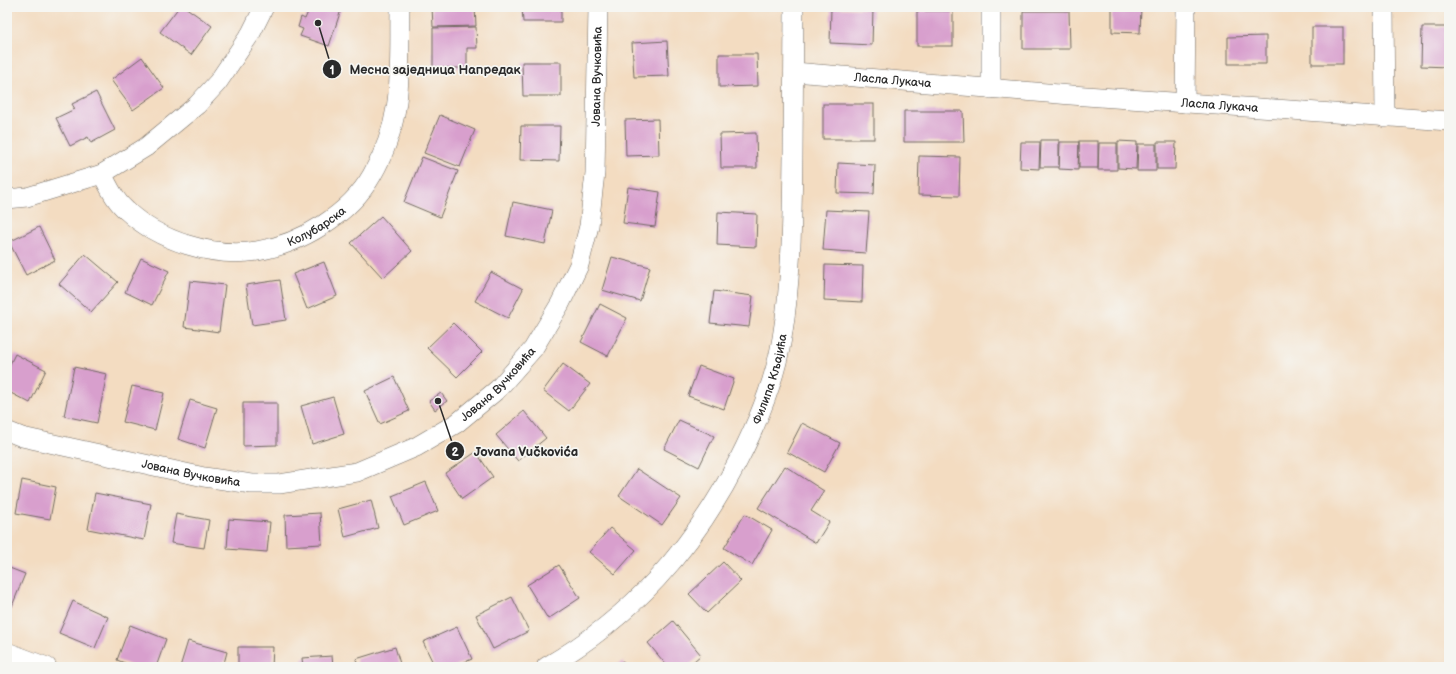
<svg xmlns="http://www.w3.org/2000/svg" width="1456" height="674" viewBox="0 0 1456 674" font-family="'Balsamiq Sans',sans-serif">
<rect width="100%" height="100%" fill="#f6f6f2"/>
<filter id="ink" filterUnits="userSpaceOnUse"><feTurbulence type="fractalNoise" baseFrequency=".025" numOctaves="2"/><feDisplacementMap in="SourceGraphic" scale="8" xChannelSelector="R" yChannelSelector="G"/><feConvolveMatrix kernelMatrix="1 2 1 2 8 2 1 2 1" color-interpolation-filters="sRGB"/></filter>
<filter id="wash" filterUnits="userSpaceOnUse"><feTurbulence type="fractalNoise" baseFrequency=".012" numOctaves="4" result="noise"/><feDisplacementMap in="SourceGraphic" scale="16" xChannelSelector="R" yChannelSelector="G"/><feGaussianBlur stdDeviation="0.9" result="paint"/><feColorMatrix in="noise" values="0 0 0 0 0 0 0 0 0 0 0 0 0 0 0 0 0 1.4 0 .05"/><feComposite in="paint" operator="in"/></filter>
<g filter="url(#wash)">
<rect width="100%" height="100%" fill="#f3dcc1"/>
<g id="blocks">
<g fill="#d89fcd">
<path d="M179,7H185L212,26L191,55L160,32Z"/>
<path d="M310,7H342L329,46L300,36L303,29L298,27L301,17L305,19Z"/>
<path d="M432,7H475L476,26L433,27Z"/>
<path d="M522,7H561V22H523Z"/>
<path d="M1112,7H1141L1140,33L1112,32Z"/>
<path d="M831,8L873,9L872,45L830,43Z"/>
<rect x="917" y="11" width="36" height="35"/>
<path d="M1023,11H1069L1070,49H1023Z"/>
<path d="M476,27L477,48H467V68H433V28Z"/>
<rect x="1312" y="27" width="31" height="37"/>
<path d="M1422,27H1449V67L1421,66Z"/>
<path d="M1266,36V64H1228V37Z"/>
<path d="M667,41L669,76L634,77L632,43Z"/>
<path d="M719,54H757L758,86L719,87Z"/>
<path d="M142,57L164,88L133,110L111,80Z"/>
<path d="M522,62H561V96H523Z"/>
<path d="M96,92L115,130L91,143L88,137L70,146L56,118L75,109L72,104Z"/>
<rect x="823" y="104" width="51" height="35"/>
<path d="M904,111H963L964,142H904Z"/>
<path d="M440,115L475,130L460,167L424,153Z"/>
<path d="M658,119L659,155L626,156L625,120Z"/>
<path d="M521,126H560L559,161L520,160Z"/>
<path d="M756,133L757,168H721L720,134Z"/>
<path d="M1041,140H1059V167H1040Z"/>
<rect x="1079" y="141" width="19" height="27"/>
<path d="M1118,141L1137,142L1136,169L1118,168Z"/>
<path d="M1021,142H1040L1039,169L1020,168Z"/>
<path d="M1060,142H1079L1078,170L1059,169Z"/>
<path d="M1157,142H1176L1175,169H1157Z"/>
<path d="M1099,143H1117V170H1098Z"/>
<path d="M1138,144H1156V171H1137Z"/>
<path d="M919,156L960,157L959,196L918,195Z"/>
<path d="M422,157L458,171L440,217L404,202Z"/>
<path d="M838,163L875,165L874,194L837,193Z"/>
<path d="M628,187L660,192L655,227L623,223Z"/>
<path d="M513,202L552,210L545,244L506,236Z"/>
<path d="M826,210L869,212L866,253L823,250Z"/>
<path d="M718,212L757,214L756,247L717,245Z"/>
<path d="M381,216L412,251L383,278L351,243Z"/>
<path d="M39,227L55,260L26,275L9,242Z"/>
<path d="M85,254L118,282L91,312L59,284Z"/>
<path d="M612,257L650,267L640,301L602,290Z"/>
<path d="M141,258L169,271L152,305L125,292Z"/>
<path d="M324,262L337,296L307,309L293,274Z"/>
<path d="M825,265L863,266L862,302L824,300Z"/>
<path d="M491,272L523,289L508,318L475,301Z"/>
<path d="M280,280L286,320L252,325L246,285Z"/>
<path d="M190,281L225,285L219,332L184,327Z"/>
<path d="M714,291L753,296L749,327L710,323Z"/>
<path d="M600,304L627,318L608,356L581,342Z"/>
<path d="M453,323L482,352L457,377L427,348Z"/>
<path d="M15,354L46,370L30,403L7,391V370Z"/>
<path d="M563,364L590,384L569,411L543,391Z"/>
<path d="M699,366L734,379L724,409L688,396Z"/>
<path d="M74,367L107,374L97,423L64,416Z"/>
<path d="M394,377L409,411L380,424L365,391Z"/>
<path d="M132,386L164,393L155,430L123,422Z"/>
<path d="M441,393L447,401L435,410L429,401Z"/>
<path d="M333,397L344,434L312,444L301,406Z"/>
<path d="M190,400L217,408L205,448L178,439Z"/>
<path d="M243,403H277V445L243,446Z"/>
<path d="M524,411L546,438L518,461L496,435Z"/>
<path d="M679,420L714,436L699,467L664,449Z"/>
<path d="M802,423L840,443L824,472L787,452Z"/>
<path d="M476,452L493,477L462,499L445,473Z"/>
<path d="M785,466L824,491L811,511L829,522L816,543L758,508Z"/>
<path d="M637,469L681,498L662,525L619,496Z"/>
<path d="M22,480L56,487L50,519L16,513Z"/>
<path d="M426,482L438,511L404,525L392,496Z"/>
<path d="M95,493L151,504L144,540L88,529Z"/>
<path d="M371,500L378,528L345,537L338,509Z"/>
<path d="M320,513L322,544L286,546L285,515Z"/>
<path d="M176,514L209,520L204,548L171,543Z"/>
<path d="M745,514L772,530L752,565L724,548Z"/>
<path d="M229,519L270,522L267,552L227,549Z"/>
<path d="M610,528L636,550L615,574L589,552Z"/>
<path d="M723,562L741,581L707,613L689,594Z"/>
<path d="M559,565L580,598L548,619L527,585Z"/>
<path d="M7,567L25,574L8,616L7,615Z"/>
<path d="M512,597L529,631L493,649L476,615Z"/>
<path d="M73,601L108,617L95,648L59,633Z"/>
<path d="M673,621L701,655L687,667H668L648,643Z"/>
<path d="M130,625L166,639L156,667H135L117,660Z"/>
<path d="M457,627L472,659L453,667H435L423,642Z"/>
<path d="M188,641L227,652L223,667H180Z"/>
<path d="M238,647H273L272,667H238Z"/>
<path d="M395,647L401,667H358L356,659Z"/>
<path d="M332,656L333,667H303L302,658Z"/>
<path d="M623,661L627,667H614Z"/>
</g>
</g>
</g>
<g filter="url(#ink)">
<use href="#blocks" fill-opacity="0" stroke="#716960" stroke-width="1"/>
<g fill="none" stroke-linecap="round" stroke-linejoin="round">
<defs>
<g id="minor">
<path d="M991,7V89"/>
<path d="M1384,7L1385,118"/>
<path id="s1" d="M794,72L1071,95L1449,121"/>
<path d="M1185,103L1186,7"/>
<path id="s2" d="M102,174C109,187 115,201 127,211C159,241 213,258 257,251C301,244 350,214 372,175C405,118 399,70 400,7"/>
<path d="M7,199L27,197L102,174L146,147L197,105L218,82L251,33L264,7"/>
<path id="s3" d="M7,431L22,437L204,477L252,484H279L357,472L416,447L457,423L498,389L533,349L560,304L579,265L589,226L595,173L598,7"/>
<path d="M7,652L47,667"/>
<path id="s4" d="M546,667C632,617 693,549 738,461C758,422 775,381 782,338C792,278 792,218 793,157C793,107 794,57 794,7"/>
</g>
</defs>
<use href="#minor" stroke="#716960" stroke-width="20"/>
<use href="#minor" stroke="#fff" stroke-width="19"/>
</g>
</g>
<g text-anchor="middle" stroke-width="3.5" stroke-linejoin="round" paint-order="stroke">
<g font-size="12" fill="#2b2b2b" stroke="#f6f6f2">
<text dy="4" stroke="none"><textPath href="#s3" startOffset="861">Јована Вучковића</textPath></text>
<text dy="4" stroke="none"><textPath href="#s1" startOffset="99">Ласла Лукача</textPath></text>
<text dy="4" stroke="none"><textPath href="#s1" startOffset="427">Ласла Лукача</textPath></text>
<text dy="4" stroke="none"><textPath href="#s2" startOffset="250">Колубарска</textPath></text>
<text dy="4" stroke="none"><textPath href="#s4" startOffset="374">Филипа Кљајића</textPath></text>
<text dy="4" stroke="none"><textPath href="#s3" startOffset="525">Јована Вучковића</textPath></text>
<text dy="4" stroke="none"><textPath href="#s3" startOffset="189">Јована Вучковића</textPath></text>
</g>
</g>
<path fill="none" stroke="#2b2b2b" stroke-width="1.5" d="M318 23L332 69M438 401L455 451"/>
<g fill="#2b2b2b" stroke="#f6f6f2" stroke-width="1.5">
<circle cx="318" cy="23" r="4"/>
<circle cx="438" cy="401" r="4"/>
<circle cx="332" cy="69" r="10"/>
<circle cx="455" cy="451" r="10"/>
</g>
<g font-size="12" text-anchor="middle" font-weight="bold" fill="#fff">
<text x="332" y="74">1</text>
<text x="455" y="456">2</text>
</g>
<g font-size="13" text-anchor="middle" font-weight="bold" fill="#2b2b2b" stroke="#f6f6f2" stroke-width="3.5" stroke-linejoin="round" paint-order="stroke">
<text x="435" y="74">Месна заједница Напредак</text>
<text x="526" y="456">Jovana Vučkovića</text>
</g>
<rect width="1456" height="674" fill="none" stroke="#f6f6f2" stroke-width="24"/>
</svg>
